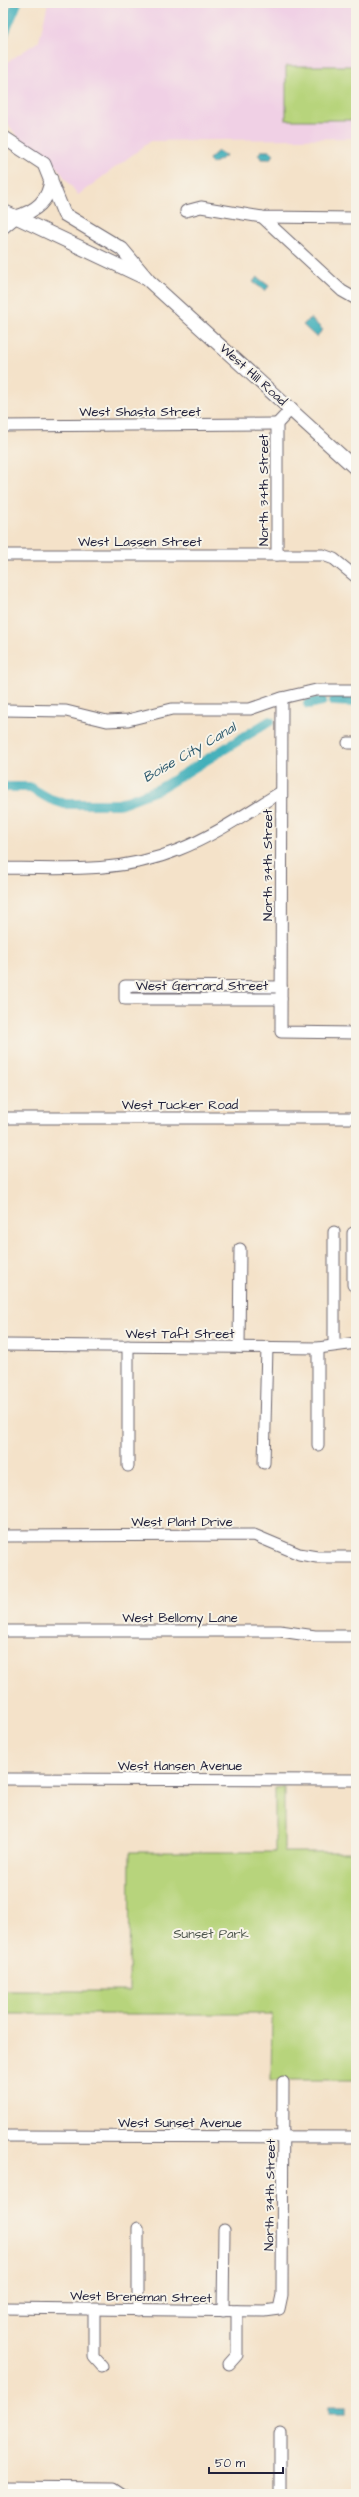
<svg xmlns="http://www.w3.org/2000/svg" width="359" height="2497" viewBox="0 0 359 2497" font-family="'Architects Daughter',sans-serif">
<rect width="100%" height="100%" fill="#f7f3e8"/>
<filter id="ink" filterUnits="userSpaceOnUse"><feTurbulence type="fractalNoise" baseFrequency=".025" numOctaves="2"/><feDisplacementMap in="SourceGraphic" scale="8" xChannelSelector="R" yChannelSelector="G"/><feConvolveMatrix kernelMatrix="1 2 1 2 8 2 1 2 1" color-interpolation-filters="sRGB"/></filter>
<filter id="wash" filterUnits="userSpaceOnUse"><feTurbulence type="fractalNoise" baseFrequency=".012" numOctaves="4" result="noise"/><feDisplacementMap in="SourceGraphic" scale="16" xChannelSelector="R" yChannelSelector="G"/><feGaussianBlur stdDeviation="0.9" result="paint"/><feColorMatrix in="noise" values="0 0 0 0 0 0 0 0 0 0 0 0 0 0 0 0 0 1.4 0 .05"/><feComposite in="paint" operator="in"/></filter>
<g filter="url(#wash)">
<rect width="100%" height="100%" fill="#f4e2c9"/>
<path fill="#f0d0e5" d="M48,3H356V138L151,141L78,195L53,162L26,147L3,118V65L39,41Z"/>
<g fill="#b7d47b" stroke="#6c7b5b">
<rect x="286" y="66" width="70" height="54"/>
<path d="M284,1787V1852H356V2080H271L272,2014H3V1991H129L130,1852H275V1788Z"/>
</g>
<g fill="#3fafba" stroke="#30687a">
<path d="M218,151L226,156L212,164L209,159Z"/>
<path d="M261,151H271L274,155L269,159H262L258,155Z"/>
<path d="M257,277L269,286L265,291L253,282Z"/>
<path d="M310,318L323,330L316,337L303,325Z"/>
<rect x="328" y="2407" width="18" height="7"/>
</g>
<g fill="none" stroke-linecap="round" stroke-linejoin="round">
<g stroke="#3fafba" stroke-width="10">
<path d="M3,36L17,3"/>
<path d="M334,701L356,702"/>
<path d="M308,704L322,701"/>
<path d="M3,787H29L50,799L65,804H119L159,789L270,721"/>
</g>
</g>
</g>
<g filter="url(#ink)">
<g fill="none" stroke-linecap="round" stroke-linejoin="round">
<defs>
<g id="minor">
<path d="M186,211L201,207L262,217L356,218"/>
<path d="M262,217L342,291L356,299"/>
<path d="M3,426L277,424"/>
<path d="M3,555H323L334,559L356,577"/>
<path d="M277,555V424L292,408"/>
<path d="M282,698L281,1032L356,1033"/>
<path d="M3,710L66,711L107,721L128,720L172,709H250L282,698L316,690H356"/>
<path d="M348,743H356"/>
<path d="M3,868C62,869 122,873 178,850C214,836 248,812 281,792"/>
<path d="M281,999H125V986L281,987"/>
<path d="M3,1118H356"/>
<path d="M334,1232V1344"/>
<path d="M353,1233V1285"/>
<path d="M3,1345L318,1348L356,1343"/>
<path d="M239,1347L240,1249"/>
<path d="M318,1445V1348"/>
<path d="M264,1463L267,1347"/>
<path d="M128,1466V1346"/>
<path d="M3,1536L254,1535L299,1554L317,1557H356"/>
<path d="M3,1631H280L315,1636H356"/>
<path d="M3,1779L356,1780"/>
<path d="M3,2136L356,2137"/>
<path d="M138,2228V2310"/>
<path d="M3,2308L264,2311L279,2309L282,2295L283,2082"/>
<path d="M94,2310V2357L102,2366"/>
<path d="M223,2311L224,2230"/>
<path d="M229,2364L237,2355V2311"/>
<path d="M3,2487L113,2488L122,2494"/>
<path d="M280,2494V2433"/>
</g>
<g id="tertiary">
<path d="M3,137L44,164L64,214L122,249L149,281L356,469"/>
<path d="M3,211L16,217C36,211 49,201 51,179"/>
<path d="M16,217L145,278"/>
<path d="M3,227L15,217"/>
</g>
</defs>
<use href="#minor" stroke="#6c656d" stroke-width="13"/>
<use href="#tertiary" stroke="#6c656d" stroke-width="15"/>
<use href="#minor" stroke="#fff" stroke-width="11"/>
<use href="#tertiary" stroke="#fff" stroke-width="13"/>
</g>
</g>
<g text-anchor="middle" stroke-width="4" stroke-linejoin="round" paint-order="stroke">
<g font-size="13" fill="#22223b" stroke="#f7f3e8">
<text transform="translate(254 374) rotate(42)" y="5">West Hill Road</text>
<text x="140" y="416">West Shasta Street</text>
<text transform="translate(263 490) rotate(-90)" y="5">North 34th Street</text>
<text x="140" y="546">West Lassen Street</text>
<text transform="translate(267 865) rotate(-90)" y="5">North 34th Street</text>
<text x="202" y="990">West Gerrard Street</text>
<text x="180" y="1109">West Tucker Road</text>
<text x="180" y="1338">West Taft Street</text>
<text x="182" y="1526">West Plant Drive</text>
<text x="180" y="1622">West Bellomy Lane</text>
<text x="180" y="1770">West Hansen Avenue</text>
<text x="180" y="2127">West Sunset Avenue</text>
<text transform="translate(269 2195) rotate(-89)" y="5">North 34th Street</text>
<text transform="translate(141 2296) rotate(1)" y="5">West Breneman Street</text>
</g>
<g font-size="13" fill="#4f574e" stroke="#f7f3e8">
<text x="211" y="1938">Sunset Park</text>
</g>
<g font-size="14" font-style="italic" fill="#2e5a6e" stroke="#f7f3e8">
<text transform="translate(189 752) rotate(-30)" y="5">Boise City Canal</text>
</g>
</g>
<rect width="359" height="2497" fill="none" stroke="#f7f3e8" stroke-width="16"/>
<path d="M209 2467v6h74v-6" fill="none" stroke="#22223b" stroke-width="2"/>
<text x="215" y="2467" font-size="12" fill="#22223b" stroke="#f7f3e8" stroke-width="3" paint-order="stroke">50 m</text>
</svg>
